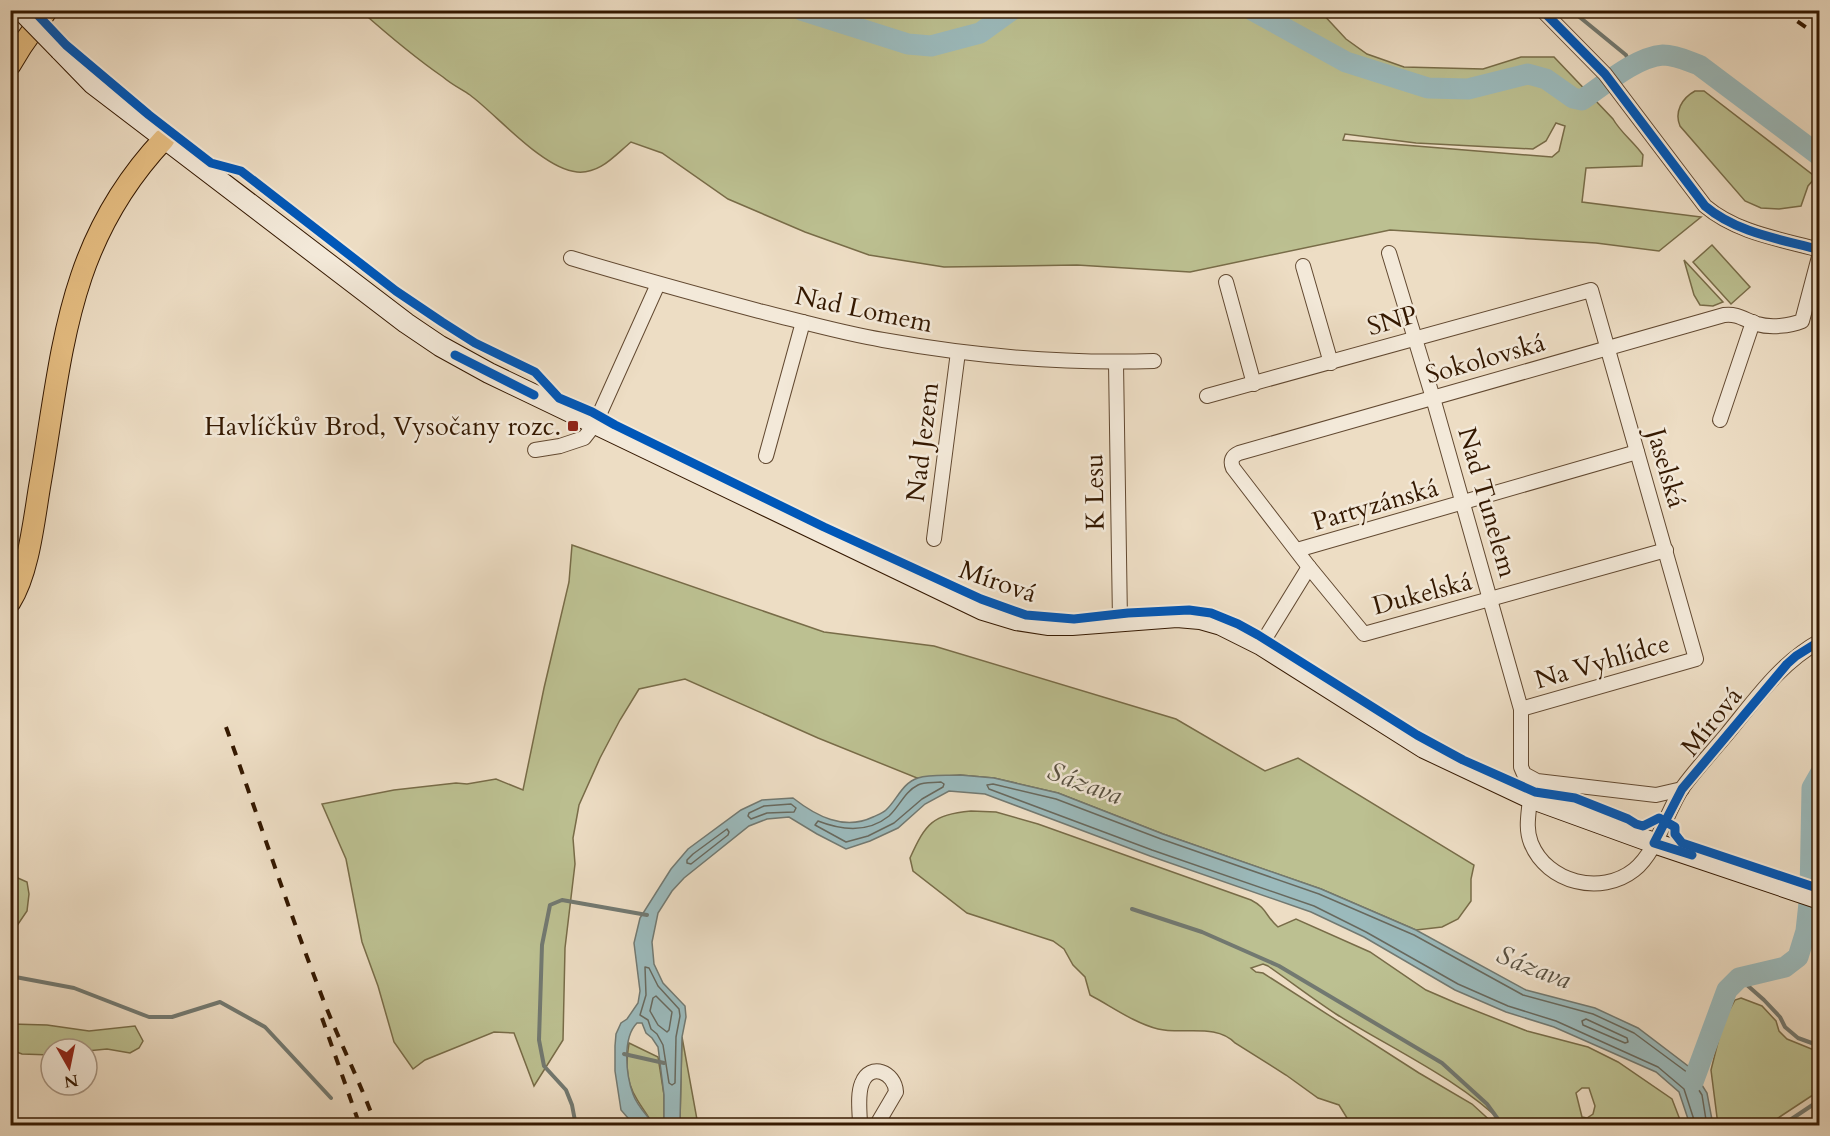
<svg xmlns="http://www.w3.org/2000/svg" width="1830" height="1136" viewBox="0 0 1830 1136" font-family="Cardo,serif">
<rect width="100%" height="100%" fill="#edddc4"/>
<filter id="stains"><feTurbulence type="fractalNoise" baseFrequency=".00333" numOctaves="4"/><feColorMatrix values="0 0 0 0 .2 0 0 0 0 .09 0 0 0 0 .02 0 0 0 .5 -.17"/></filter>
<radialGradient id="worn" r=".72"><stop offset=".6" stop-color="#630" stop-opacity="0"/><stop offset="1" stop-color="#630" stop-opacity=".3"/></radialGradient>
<g fill="#bcc091" stroke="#786c48" stroke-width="1.5" fill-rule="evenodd">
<path d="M361,11H1320L1346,39L1367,54L1404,67L1483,69L1521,57H1554L1613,119C1621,133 1634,142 1643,155L1642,166L1586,168L1582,202L1701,217L1659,251L1596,243L1390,230L1190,272L1077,265L944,267L869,255L805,232L728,199L662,153L631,142C614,156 600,174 577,172C543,169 497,115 470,95C461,89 451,84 443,77C414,57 387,34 361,11ZM1556,123L1565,126L1559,151L1552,157L1343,140L1345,134L1416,143L1533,149L1546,141Z"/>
<path d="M1695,91H1704L1813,175L1814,179L1808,186L1801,206L1779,209L1761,208L1745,201L1680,126C1674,112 1682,98 1695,91Z"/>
<path d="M1712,245L1750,287L1731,304L1693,262Z"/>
<path d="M1684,260L1723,302L1713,306L1700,305L1694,295Z"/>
<path d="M572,545L824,632L934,646L1176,719L1265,771L1298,758L1474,865L1471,879V901L1458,919L1442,927L1416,930L1321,889L1163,834L1058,793L994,778L960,775L917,778L818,738L685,679L639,689L620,720L600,758L579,805L573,838L575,864L565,948L563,1040L534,1086L514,1033L494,1032L425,1060L413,1069L394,1042L378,986L362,942L346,859L322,804L394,790L456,783L467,784L496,779L523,790L544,688L569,582Z"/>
<path d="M971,811L996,812L1038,824L1251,900C1267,908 1266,917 1278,927L1296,919L1370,952L1426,990L1456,1003L1527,1031L1588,1047L1618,1062L1672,1099L1682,1125H1505C1459,1079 1392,1049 1336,1014C1313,999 1291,982 1268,966L1263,964L1251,968L1256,972L1263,973L1419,1073L1472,1104L1495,1125H1357L1347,1118L1339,1105L1318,1098L1286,1075L1235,1043C1216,1023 1183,1035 1158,1029C1134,1023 1111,1006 1090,995L1085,977L1073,965L1064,949L1053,941L967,913L913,871L910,858C926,823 932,815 971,811ZM1582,1088H1589L1595,1106L1593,1114L1587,1118L1582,1117L1576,1093Z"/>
<path d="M11,875L27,882L29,894L27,911L14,930L13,946H10Z"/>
<path d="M1741,998L1762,1006L1776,1021L1779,1031L1787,1039L1819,1052V1091L1775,1120L1770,1125H1718L1711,1070L1723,1022L1735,1000Z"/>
<path d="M11,1024L47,1025L89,1031L135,1026L143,1041L139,1048L130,1053L107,1049L87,1051V1049H51V1055L22,1054L11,1050Z"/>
<path d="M682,1037L698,1125H682L680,1121Z"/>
<path d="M629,1043L658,1057L664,1095V1125H654C633,1094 622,1083 629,1043Z"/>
</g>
<path fill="#9bbabc" stroke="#727971" stroke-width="1.5" d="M960,775L994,778L1058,793L1163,834L1321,889L1416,930L1526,990L1595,1008L1638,1028L1692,1069L1707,1093L1713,1125H1690L1679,1092L1656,1072L1554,1027L1506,1012L1455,990L1364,937L1311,912L1150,856L985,794L949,791L925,804L898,828L870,841L846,849L817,834L789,817L767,819L749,826L684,878L672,891L658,913L652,942L654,964L663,983L685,1006L686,1017L682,1037L680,1121L682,1125H664V1095L658,1047L652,1038L646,1033L642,1023H637C622,1038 626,1075 633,1094C637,1106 647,1115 654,1125H634L621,1110L615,1071V1046L616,1034L621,1023L627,1019L638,1003L640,991L634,943L640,918L671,869L688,849L741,810L762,800L793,798C816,816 844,831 873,817C877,815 883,813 886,810C897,800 902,783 918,778C930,774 947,776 960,775Z"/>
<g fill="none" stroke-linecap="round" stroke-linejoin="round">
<g stroke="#68695e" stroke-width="1.5">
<path d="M941,782L944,784L943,787L922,799L894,823L868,836L846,842L815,825L818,821C841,830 868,833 889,816C900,806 904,792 918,785C924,782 934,783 941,782Z"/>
<path d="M791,804L796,808L794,812L767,813L751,819L748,816L749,813L764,806Z"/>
<path d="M727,829L729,832L728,835L691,864L687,863V860L693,854Z"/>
<path d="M645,967L649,968L658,986L679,1009L680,1016L676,1037L675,1083L672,1085L669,1083L663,1045L657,1034L651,1029L648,1020L640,1015L646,995Z"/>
<path d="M656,996L672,1012L669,1030L667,1032L658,1025L650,1011L653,998Z"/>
<path d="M1586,1019L1627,1038L1628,1042L1625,1043L1583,1025L1582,1021Z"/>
<path d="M1696,1126L1684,1089L1658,1067L1556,1021L1508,1006L1458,984L1366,932L1314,906L1152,850L989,789L987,785L993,784L1056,799L1161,839L1319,894L1414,935L1523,995L1593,1014L1634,1033L1688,1073L1702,1095L1707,1126"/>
</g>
<g stroke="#727971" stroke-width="4">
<path d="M1571,10L1626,55L1631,67"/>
<path d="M1132,909L1202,932L1279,966L1442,1063L1487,1104L1503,1126"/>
<path d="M10,976L74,988L149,1017H172L220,1002L265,1027L331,1098"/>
<path d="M1739,978L1764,1000L1780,1017L1785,1027L1798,1038L1820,1046"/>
<path d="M624,1054L664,1063"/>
<path d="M576,1126L572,1105L566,1090L544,1066L539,1040L542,945L550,905L562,900L647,915"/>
<path d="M1781,1126L1820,1100"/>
</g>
<g stroke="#9bbabc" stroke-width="21">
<path d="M801,10L908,44L931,46L980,33L1012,10"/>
<path d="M1252,10L1346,62L1428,88L1468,89L1528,74L1546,79L1573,98L1582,100C1605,84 1636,57 1663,55C1676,55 1688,61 1699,65L1820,156"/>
<path d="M1693,1082L1727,990L1739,978L1785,967L1798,957L1806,931L1810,894L1812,788L1820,774"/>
</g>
<defs>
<g id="street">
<path d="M1542,10L1605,74L1705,206C1737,233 1780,239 1820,250"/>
<path d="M1389,253L1433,398L1521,709V767L1524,774L1537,781L1656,795L1682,789"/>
<path d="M571,258C634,277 696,294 759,311C800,321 841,333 883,340C972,356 1063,364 1154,361"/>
<path d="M1303,266L1331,363"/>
<path d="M1226,282L1254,384"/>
<path d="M1116,363L1120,621"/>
<path d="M1207,396L1591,290L1696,659L1521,709"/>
<path d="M1720,420L1753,322"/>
<path d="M535,450L560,446L584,438L595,424L658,284"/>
<path d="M766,456L803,322"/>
<path d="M934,539L958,352"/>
<path d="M1297,550L1637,452"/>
<path d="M1666,550L1364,634L1309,567L1233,468C1230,461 1232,456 1239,453L1724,315C1737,313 1745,320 1757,324C1770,328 1790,326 1802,321L1820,253"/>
<path d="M1261,645L1309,567"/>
<path d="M1530,798C1529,813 1525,828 1531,843C1547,883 1601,896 1634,870C1657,852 1667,810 1683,787C1696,769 1712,752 1727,734C1755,700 1780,663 1820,641"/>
<path d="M860,1126C860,1113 857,1095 862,1083C870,1062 895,1072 896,1092L876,1126"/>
</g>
<path id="secondary" d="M60,50L93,84L406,323L440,346L489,373L983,610L1016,620L1049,625H1072L1177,617L1200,619L1221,625L1261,645L1424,748L1530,798L1654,843L1820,899"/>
<g id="primary">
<path d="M10,65L21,47L47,10"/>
<path d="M10,602C29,572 34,519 40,484C63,351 66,243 164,139"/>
</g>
</defs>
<use href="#street" stroke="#624931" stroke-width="16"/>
<use href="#secondary" stroke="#341800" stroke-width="22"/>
<use href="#primary" stroke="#341800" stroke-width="23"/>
<use href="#street" stroke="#f3e9d9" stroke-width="14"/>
<use href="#secondary" stroke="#f3e9d9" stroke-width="20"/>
<use href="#primary" stroke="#e6be82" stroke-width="21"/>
<g stroke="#341800" stroke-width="4" stroke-dasharray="10 10" stroke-linecap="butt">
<path d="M1781,10L1820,37"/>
<path d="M1809,10L1820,18"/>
<path d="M226,727C258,816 287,906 321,994C338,1039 360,1081 376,1126"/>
<path d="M322,1018L360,1126"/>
</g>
<defs>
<path id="secondary-bridge" d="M21,10L60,50"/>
</defs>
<use href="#secondary-bridge" stroke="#341800" stroke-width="22" stroke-linecap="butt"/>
<use href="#secondary-bridge" stroke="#f3e9d9" stroke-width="20"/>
<defs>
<g id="cycleway">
<path d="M33,10L66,45L149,115L211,163L241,171L396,291L442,322L475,343L535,372L559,398L592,412L615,425L824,527L981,599L1026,615L1074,619L1128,613L1189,610L1211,613L1238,624L1258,635L1417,735L1463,760L1535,792L1575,798L1628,819L1636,824L1643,826L1659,818L1675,827V834L1682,843L1820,889"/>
<path d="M1542,10L1605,74L1705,206C1737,233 1780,239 1820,250"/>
<path d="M455,355L534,395"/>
<path d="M1692,855L1654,843L1682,789L1787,664L1796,656L1820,641"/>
</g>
</defs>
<use href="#cycleway" stroke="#f3e9d9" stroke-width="13"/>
<use href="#cycleway" stroke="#0057b8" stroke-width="9"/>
</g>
<rect fill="#8f2418" stroke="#f3e9d9" stroke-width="2" x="567" y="420" width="12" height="12" rx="3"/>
<g text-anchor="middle" stroke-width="5" stroke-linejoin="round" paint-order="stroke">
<g font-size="26" fill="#341800" stroke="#f3e9d9">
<text transform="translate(864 309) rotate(12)" y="9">Nad Lomem</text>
<text transform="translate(1392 320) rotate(-16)" y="9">SNP</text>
<text transform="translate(1485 358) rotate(-16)" y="9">Sokolovská</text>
<text transform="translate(922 442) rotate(-83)" y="9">Nad Jezem</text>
<text transform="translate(1667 468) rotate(74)" y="9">Jaselská</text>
<text transform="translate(1094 492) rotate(-91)" y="9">K Lesu</text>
<text transform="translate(1488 502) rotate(74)" y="9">Nad Tunelem</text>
<text transform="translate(1375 504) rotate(-16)" y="9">Partyzánská</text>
<text transform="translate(998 581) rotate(19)" y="9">Mírová</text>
<text transform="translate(1422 593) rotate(-15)" y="9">Dukelská</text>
<text transform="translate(1602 661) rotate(-16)" y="9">Na Vyhlídce</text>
<text transform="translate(1711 721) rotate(-51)" y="9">Mírová</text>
</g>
<g font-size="26" fill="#341800" stroke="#f3e9d9" text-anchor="end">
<text x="561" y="435">Havlíčkův Brod, Vysočany rozc.</text>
</g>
<g font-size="27" font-style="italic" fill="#585142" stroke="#f3e9d9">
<text transform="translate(1085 783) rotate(20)" y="9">Sázava</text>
<text transform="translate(1534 967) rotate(21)" y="9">Sázava</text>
</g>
</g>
<rect width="1830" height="1136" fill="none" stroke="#edddc4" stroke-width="36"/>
<rect x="12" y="12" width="1806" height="1112" fill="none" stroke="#341800" stroke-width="3"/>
<rect x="18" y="18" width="1794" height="1100" fill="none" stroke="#341800" stroke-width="1.5"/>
<g transform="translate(69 1067) rotate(171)"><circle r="28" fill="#f3e9d9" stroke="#a79582" stroke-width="1.5"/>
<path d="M0-4.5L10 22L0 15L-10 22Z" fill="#8f2418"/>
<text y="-9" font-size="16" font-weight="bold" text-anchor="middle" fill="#341800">N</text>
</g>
<rect width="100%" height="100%" filter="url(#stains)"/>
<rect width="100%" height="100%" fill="url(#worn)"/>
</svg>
